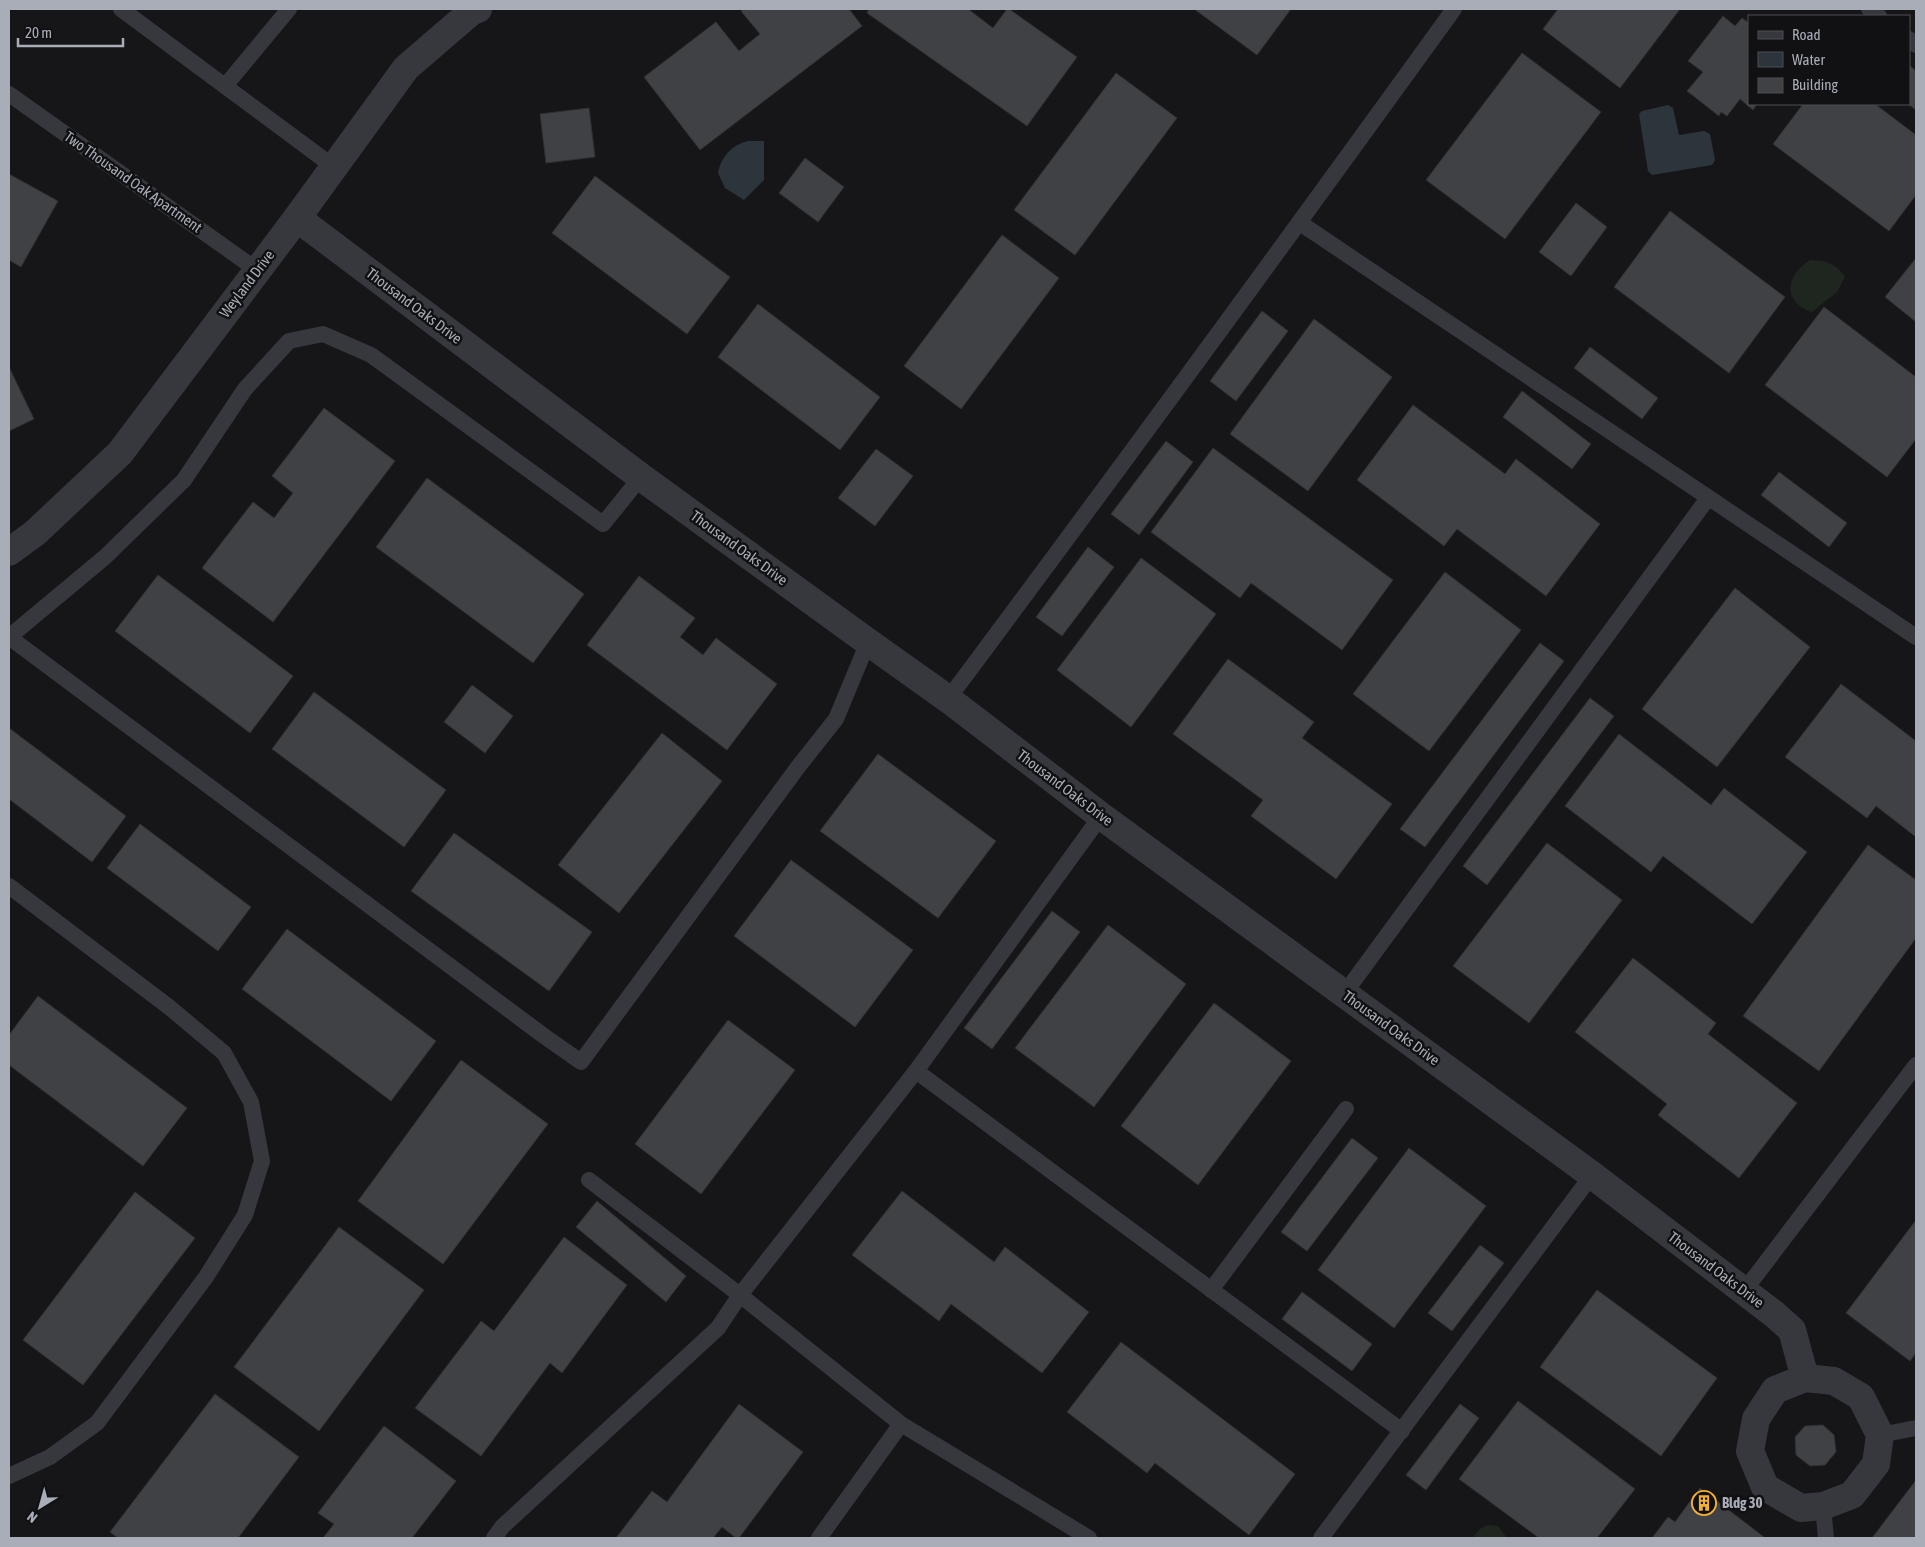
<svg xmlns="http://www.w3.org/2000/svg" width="1925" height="1547" viewBox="0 0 1925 1547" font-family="'Asap Condensed',sans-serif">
<rect width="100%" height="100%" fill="#161618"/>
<g fill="#1e261f">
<path d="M1810,260C1827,261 1835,263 1845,277L1837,292L1812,312C1781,302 1786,275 1810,260Z"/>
<path d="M1488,1525L1498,1526L1507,1538H1472L1480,1529Z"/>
</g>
<g fill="#2c353c">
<path d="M1668,105L1673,108L1679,135L1704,131L1710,134L1715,160L1712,165L1652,175L1648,171L1639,114L1642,111Z"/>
<path d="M748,141H764V180L744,200L725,188L718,173C721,156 732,145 748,141Z"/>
</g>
<g fill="#404145" stroke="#303034">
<path d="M744,9H849L862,26L700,150L644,77L716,22L739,51L760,34L741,11Z"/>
<path d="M869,9H968L993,28L1007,9H1009L1077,57L1027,126L867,13Z"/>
<path d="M1194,9H1291L1257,55Z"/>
<path d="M1558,9H1680L1620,88L1543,29Z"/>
<path d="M1723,16L1735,26L1742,18L1749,23V104H1757L1753,110L1740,99L1727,116L1721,112L1719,116L1687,91L1703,72L1688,61Z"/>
<path d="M1522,53L1601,112L1505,239L1426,180Z"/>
<path d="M1909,65L1916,71V110L1908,104Z"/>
<path d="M1116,73L1177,118L1075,255L1014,210Z"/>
<path d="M1803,104H1875L1916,135V195L1889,231L1773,144Z"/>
<path d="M589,108L595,157L546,163L540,114Z"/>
<path d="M805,158L844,187L818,222L779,193Z"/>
<path d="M9,174L58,201L21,267L9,260Z"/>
<path d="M595,176L730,277L687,334L552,233Z"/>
<path d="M1576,203L1607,227L1571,276L1539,252Z"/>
<path d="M1670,211L1785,297L1729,373L1614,287Z"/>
<path d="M1002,235L1059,278L961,409L904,366Z"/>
<path d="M1916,258V322L1885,297Z"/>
<path d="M758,304L880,397L840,450L718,357Z"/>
<path d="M1824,307L1916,377V439L1887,477L1765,385Z"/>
<path d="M1262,311L1288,331L1236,401L1210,381Z"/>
<path d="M1314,319L1392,377L1308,491L1230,434Z"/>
<path d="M1590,347L1658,398L1642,419L1574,368Z"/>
<path d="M9,367L34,419L9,431Z"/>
<path d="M1522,391L1591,444L1572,469L1503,417Z"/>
<path d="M1413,405L1505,474L1516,459L1600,524L1546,596L1457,529L1444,546L1357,480Z"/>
<path d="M324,408L395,461L273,622L202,568L253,502L274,518L293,493L272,476Z"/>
<path d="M1166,441L1193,462L1139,535L1111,514Z"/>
<path d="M1213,448L1393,580L1342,650L1251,583L1240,598L1151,532Z"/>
<path d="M876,449L913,476L875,526L838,498Z"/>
<path d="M1779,472L1847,523L1829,547L1761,495Z"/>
<path d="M427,478L584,594L533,663L376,547Z"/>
<path d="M1088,547L1114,567L1062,636L1036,617Z"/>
<path d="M1141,558L1216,614L1131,727L1057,670Z"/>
<path d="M1445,572L1521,630L1429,751L1353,694Z"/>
<path d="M158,575L293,676L250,733L115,631Z"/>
<path d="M639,576L695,618L680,637L703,655L716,638L777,684L727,750L587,645Z"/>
<path d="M1735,588L1810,647L1717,767L1642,709Z"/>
<path d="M1540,643L1564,661L1425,847L1400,829Z"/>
<path d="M1228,659L1314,722L1302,738L1392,804L1336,879L1251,816L1263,800L1173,734Z"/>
<path d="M1841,684L1916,741V837L1876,806L1867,818L1785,757Z"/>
<path d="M472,685L513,716L485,753L444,722Z"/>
<path d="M314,692L446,790L404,847L272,749Z"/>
<path d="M1590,698L1614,716L1487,885L1463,866Z"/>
<path d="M9,728L126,816L92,862L9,799Z"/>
<path d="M662,733L722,781L619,913L558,865Z"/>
<path d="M1619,734L1711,805L1724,788L1807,852L1752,924L1663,856L1651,872L1565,806Z"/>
<path d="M878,754L996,841L938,918L820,831Z"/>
<path d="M140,824L251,907L218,951L107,868Z"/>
<path d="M454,833L592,932L549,991L411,891Z"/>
<path d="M1547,843L1622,900L1529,1023L1453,966Z"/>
<path d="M1868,845L1916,880V938L1819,1071L1743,1016Z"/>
<path d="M791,860L913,950L855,1027L734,936Z"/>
<path d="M1052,911L1080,932L992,1049L964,1028Z"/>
<path d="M1108,925L1186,984L1094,1107L1015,1048Z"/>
<path d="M287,929L436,1041L391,1101L242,989Z"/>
<path d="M1633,958L1716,1023L1708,1034L1797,1103L1739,1178L1658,1115L1667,1104L1575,1032Z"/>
<path d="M38,996L187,1108L143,1166L9,1065V1035Z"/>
<path d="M1214,1003L1291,1061L1198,1185L1121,1126Z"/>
<path d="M728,1020L795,1070L701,1194L635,1144Z"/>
<path d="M461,1060L548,1124L443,1264L358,1201Z"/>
<path d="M1352,1138L1378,1158L1307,1251L1281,1232Z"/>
<path d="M1409,1148L1486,1206L1394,1328L1318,1270Z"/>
<path d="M902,1191L994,1262L1005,1247L1089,1312L1042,1373L951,1304L939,1321L852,1255Z"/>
<path d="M135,1192L195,1238L83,1385L23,1340Z"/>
<path d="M597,1201L686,1276L666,1302L576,1227Z"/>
<path d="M1916,1220V1353L1910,1361L1846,1313Z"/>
<path d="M339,1227L424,1290L319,1431L234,1367Z"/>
<path d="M564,1237L627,1285L562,1373L550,1363L481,1456L415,1408L481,1321L494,1331Z"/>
<path d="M1480,1245L1504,1263L1452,1331L1428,1313Z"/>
<path d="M1597,1290L1717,1378L1661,1456L1540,1367Z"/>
<path d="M1302,1292L1372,1344L1352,1371L1282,1319Z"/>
<path d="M1121,1342L1295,1474L1249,1535L1155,1463L1147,1473L1067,1412Z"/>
<path d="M215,1394L299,1457L238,1538H118L110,1532Z"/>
<path d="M1518,1401L1635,1489L1597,1538H1539L1459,1479Z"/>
<path d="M739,1404L803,1452L739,1538H736L722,1527L713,1538H616L652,1491L667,1502Z"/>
<path d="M1460,1404L1479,1418L1426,1490L1406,1475Z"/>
<path d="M1823,1425L1834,1435L1836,1452L1825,1465L1810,1466L1796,1455L1795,1437L1805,1426Z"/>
<path d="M384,1426L456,1481L412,1538H323L334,1524L318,1513Z"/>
<path d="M1916,1480V1538H1872Z"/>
<path d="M1700,1488L1764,1537L1763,1538H1652L1668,1517L1675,1522Z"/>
</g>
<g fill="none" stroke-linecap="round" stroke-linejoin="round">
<g stroke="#37383d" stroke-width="16">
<path d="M121,9L334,167"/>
<path d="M1869,9L1879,16"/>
<path d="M1909,39L1916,45"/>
<path d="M225,86L289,9"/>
<path d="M9,94L257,270"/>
<path d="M1300,223L1916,637"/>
<path d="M9,637L544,1036L581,1062L798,767L836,719L868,642"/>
<path d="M9,637L105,557L184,480L245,389L289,341L323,334L371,355L603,524L641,477"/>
<path d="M948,699C1119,470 1287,240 1454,9"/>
<path d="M9,886L169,1007L224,1053L251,1102L262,1161L245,1215L206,1277L97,1423L50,1457L9,1476"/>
<path d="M1344,994L1708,498"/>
<path d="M916,1071L1402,1431"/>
<path d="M589,1180L740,1295L901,1424L1089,1538"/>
<path d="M1211,1290L1346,1109"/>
<path d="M1744,1291L1916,1065"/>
<path d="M1880,1435L1916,1428"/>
<path d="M1823,1506L1826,1538"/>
<path d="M494,1538L502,1527L718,1328L740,1295L916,1071L1101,816"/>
<path d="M819,1538L901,1424"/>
<path d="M1321,1538L1592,1175"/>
</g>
<g stroke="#37383d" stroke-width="28">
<path d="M297,218L641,477L868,642L948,699L1101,816L1592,1175L1774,1314L1792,1330L1805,1378"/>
<path d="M9,552L35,533L120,453L297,218L406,68L471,12L478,9"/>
<path d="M1805,1378L1834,1381L1861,1397L1880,1435L1876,1464L1852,1495L1823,1506L1801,1508L1765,1487L1750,1451L1756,1419L1775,1390Z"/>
</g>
</g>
<defs>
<symbol id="building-ring" viewBox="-11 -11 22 22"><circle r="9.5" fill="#111113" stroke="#f2b134" stroke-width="1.5"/><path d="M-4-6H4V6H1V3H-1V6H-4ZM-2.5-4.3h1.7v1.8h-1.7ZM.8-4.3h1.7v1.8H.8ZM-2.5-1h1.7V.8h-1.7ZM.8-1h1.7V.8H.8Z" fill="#f2b134"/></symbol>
</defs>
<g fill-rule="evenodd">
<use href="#building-ring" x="1690" y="1489" width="28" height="28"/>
</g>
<g text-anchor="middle" stroke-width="5" stroke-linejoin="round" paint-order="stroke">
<g font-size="15" fill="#a8adb8" stroke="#111113">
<text transform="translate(133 182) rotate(35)" y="5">Two Thousand Oak Apartment</text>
<text transform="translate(247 284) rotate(-53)" y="5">Weyland Drive</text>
<text transform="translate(414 306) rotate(37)" y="5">Thousand Oaks Drive</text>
<text transform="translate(739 548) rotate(36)" y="5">Thousand Oaks Drive</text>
<text transform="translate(1065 788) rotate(37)" y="5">Thousand Oaks Drive</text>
<text transform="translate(1391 1028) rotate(36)" y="5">Thousand Oaks Drive</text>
<text transform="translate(1716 1270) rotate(37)" y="5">Thousand Oaks Drive</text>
</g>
<g font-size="15" font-weight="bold" fill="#a8adb8" stroke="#111113" text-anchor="start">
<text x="1722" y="1508">Bldg 30</text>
</g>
</g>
<rect width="1925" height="1547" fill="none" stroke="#a8adb8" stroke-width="20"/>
<rect x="1748" y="15" width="162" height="90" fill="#111113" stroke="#4d4f55"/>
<rect x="1758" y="31" width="25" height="8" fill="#37383d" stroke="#4d4f55"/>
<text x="1792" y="40" font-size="15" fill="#a8adb8">Road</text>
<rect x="1758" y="52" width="25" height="15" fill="#2c353c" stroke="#4d4f55"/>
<text x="1792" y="65" font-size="15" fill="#a8adb8">Water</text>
<rect x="1758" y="78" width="25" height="15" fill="#404145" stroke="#4d4f55"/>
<text x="1792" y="90" font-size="15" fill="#a8adb8">Building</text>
<g transform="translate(40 1507) rotate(217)" stroke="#111113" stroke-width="4" paint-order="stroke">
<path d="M0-4L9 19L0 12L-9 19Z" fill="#a8adb8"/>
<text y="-8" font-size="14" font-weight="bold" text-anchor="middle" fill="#a8adb8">N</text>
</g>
<path d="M18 38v8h105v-8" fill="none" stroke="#a8adb8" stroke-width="2.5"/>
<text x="25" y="38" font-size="15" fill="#a8adb8" stroke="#111113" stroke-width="4" paint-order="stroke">20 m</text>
</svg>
